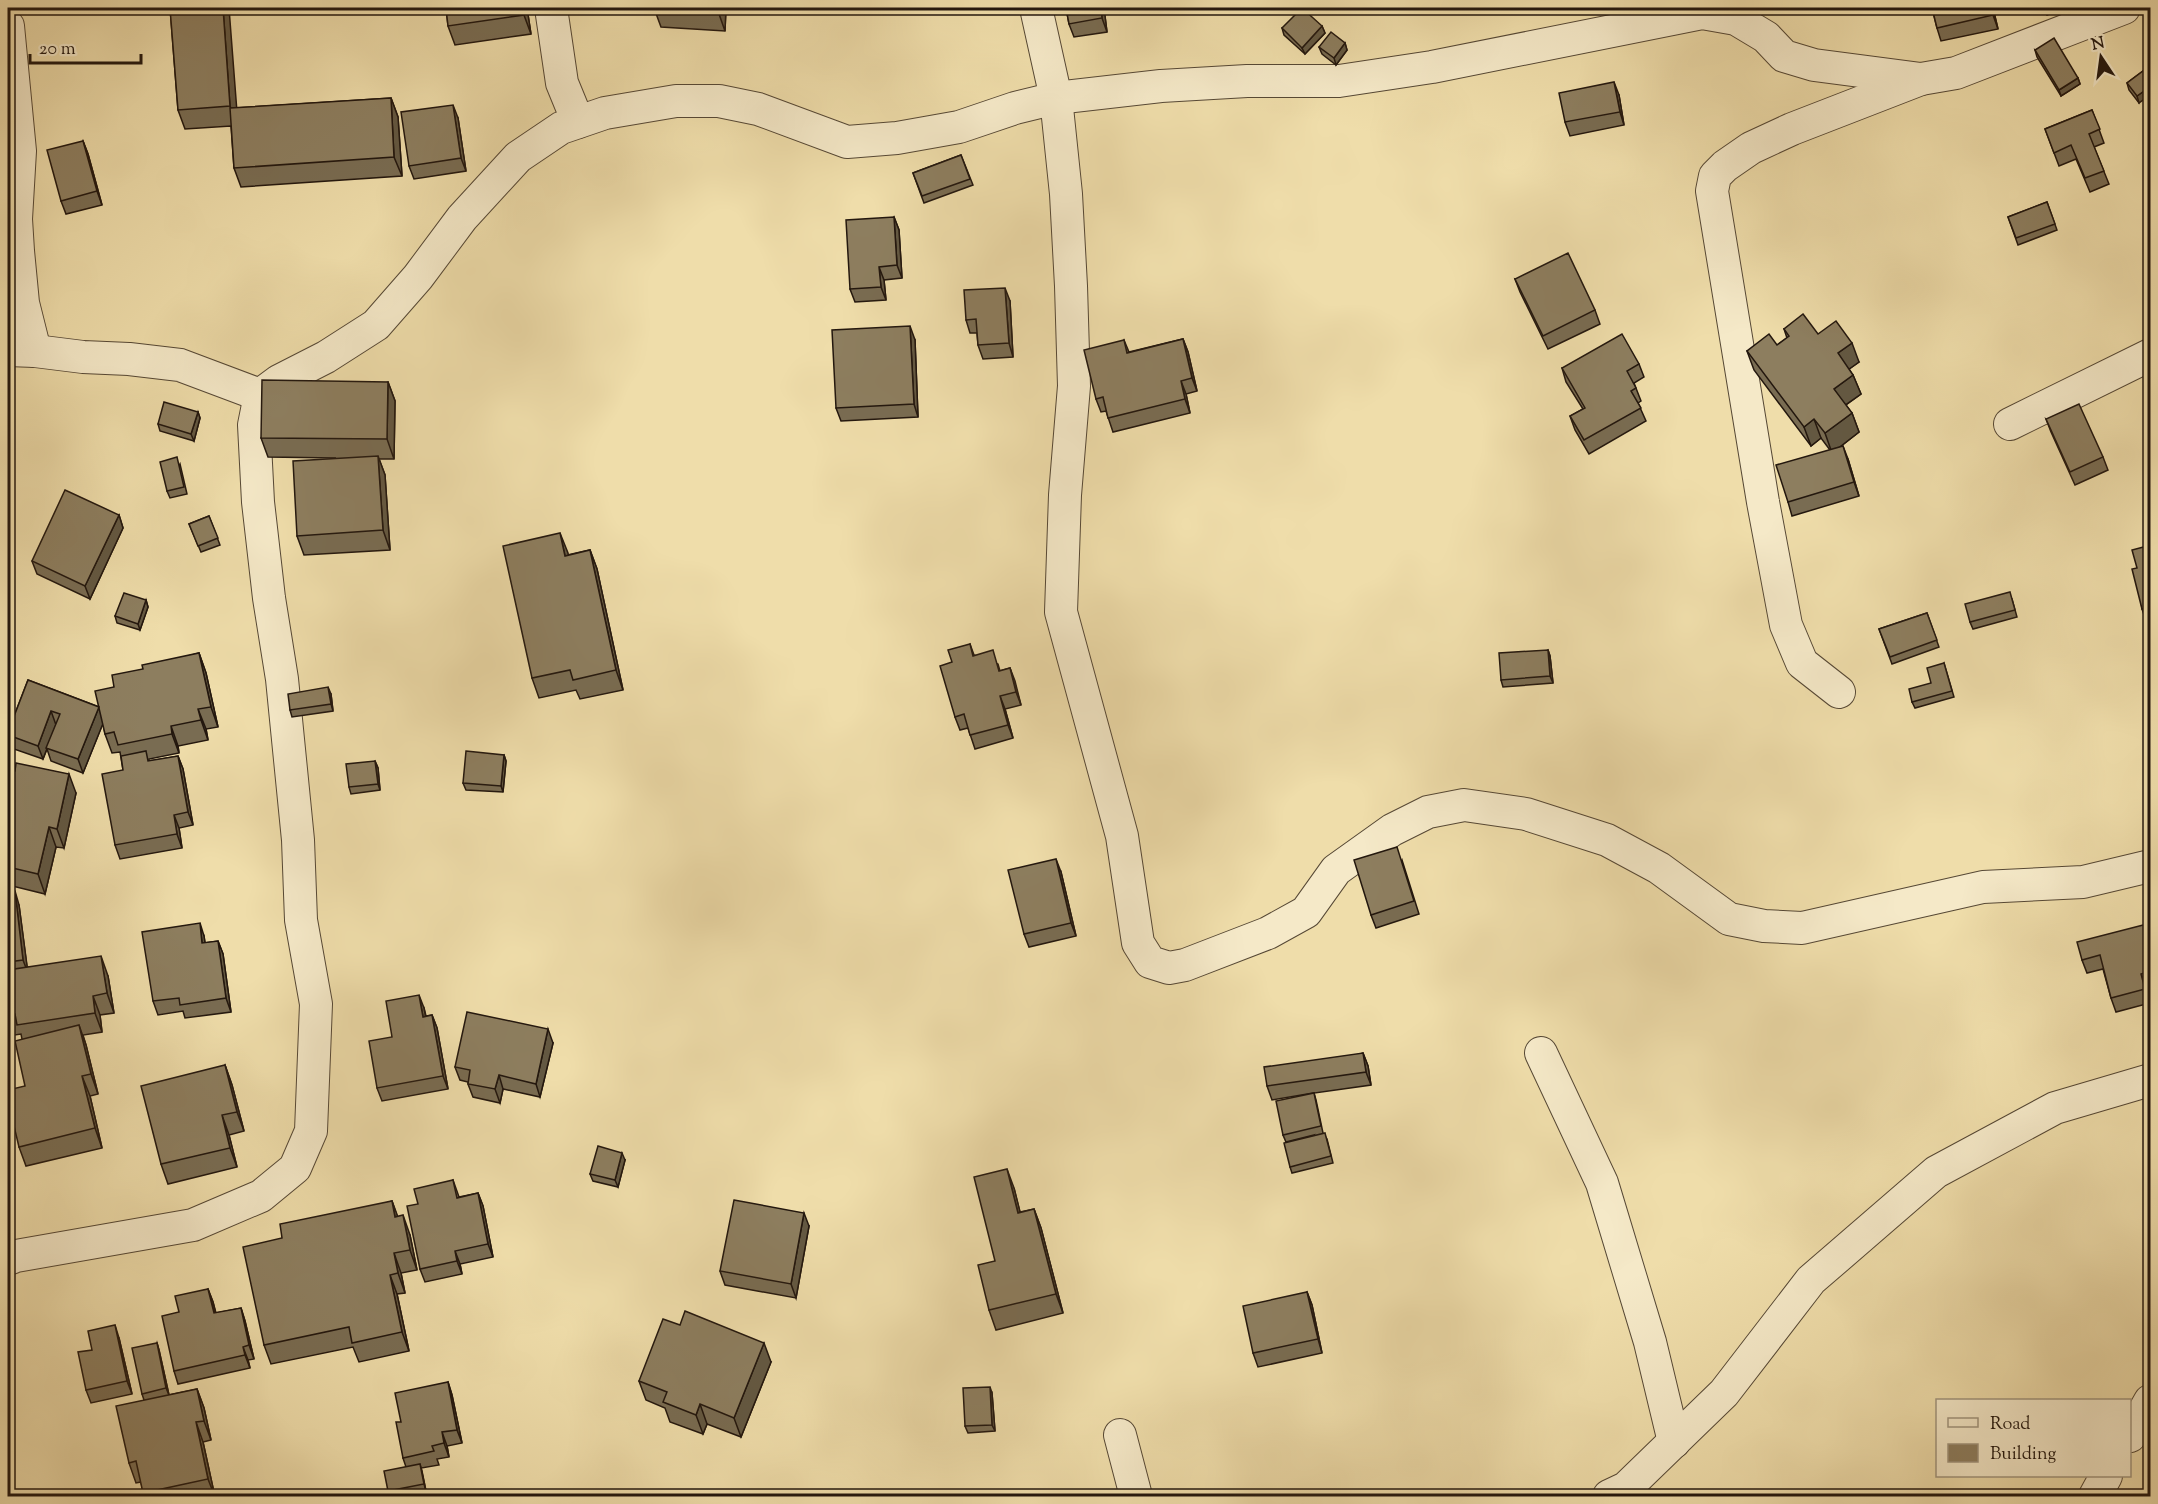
<svg xmlns="http://www.w3.org/2000/svg" width="2158" height="1504" viewBox="0 0 2158 1504" font-family="'Sorts Mill Goudy',serif">
<rect width="100%" height="100%" fill="#efddaa"/>
<filter id="stains"><feTurbulence type="fractalNoise" baseFrequency=".00333" numOctaves="4"/><feColorMatrix values="0 0 0 0 .2 0 0 0 0 .09 0 0 0 0 .02 0 0 0 .5 -.17"/></filter>
<radialGradient id="worn" r=".72"><stop offset=".6" stop-color="#630" stop-opacity="0"/><stop offset="1" stop-color="#630" stop-opacity=".3"/></radialGradient>
<g fill="none" stroke-linecap="round" stroke-linejoin="round">
<defs>
<g id="minor">
<path d="M551,8L562,83L578,122"/>
<path d="M1036,8L1056,98L1066,194L1071,286L1074,386L1065,495L1061,612L1122,836L1138,943L1150,962L1169,968L1185,965L1268,933L1306,912L1336,870L1392,830L1428,812L1464,805L1526,814L1607,840L1659,868L1729,919L1764,926L1802,928L1983,887L2083,882L2150,866"/>
<path d="M8,26L20,151L16,219L18,251L23,303L35,351"/>
<path d="M8,350L35,351L83,357L129,359L180,365L260,395"/>
<path d="M2010,424L2150,355"/>
<path d="M1839,692L1802,663L1786,625L1763,502L1712,191L1715,176L1725,166L1751,148L1792,129L1921,79L1956,73L2124,8"/>
<path d="M1541,1053L1602,1183L1650,1342L1674,1442"/>
<path d="M8,1259L16,1256L193,1225L261,1196L295,1168L311,1131L316,1004L301,920L298,840L282,679L269,598L258,502L254,425L260,395L279,381L326,357L376,325L418,277L462,218L518,157L561,128L605,113L676,101H719L758,109L847,142L897,138L959,127L1015,108L1056,98L1161,86L1247,81H1339L1432,67L1702,13L1736,19L1766,37L1784,56L1814,65L1921,79"/>
<path d="M1120,1435L1136,1496"/>
<path d="M2130,1436L2150,1401"/>
<path d="M1609,1496L1626,1488L1724,1393L1811,1280L1936,1172L2055,1108L2150,1080"/>
<path d="M2095,1496L2106,1476"/>
</g>
</defs>
<use href="#minor" stroke="#564835" stroke-width="34"/>
<use href="#minor" stroke="#f5e9c8" stroke-width="32"/>
</g>
<g fill="#796c52" stroke="#23170e" stroke-width="1.5">
<path d="M170,8L236,108L391,98L398,117L402,176L241,187L234,168L231,126L185,129L178,110Z"/>
<path d="M446,8H527L531,34L455,45L448,26Z"/>
<path d="M654,8H726L725,31L661,27Z"/>
<path d="M1066,8H1104L1107,32L1074,37L1069,24Z"/>
<path d="M1932,8H1993L1998,29L1941,41L1937,28Z"/>
<path d="M2043,8H2064L2047,15Z"/>
<path d="M1322,26L1325,33L1305,54L1284,35L1282,28Z"/>
<path d="M1345,43L1347,50L1336,65L1322,54L1319,47Z"/>
<path d="M2035,50L2078,78L2080,84L2061,96L2037,57Z"/>
<path d="M2151,65L2139,103L2129,90L2127,83Z"/>
<path d="M1619,95L1624,125L1570,136L1565,122Z"/>
<path d="M2092,110L2104,143L2094,147L2109,184L2090,192L2076,159L2059,166L2045,129Z"/>
<path d="M458,118L466,171L414,179L409,166Z"/>
<path d="M83,141L88,154L102,205L66,214L61,201Z"/>
<path d="M961,155L973,185L924,203L913,173Z"/>
<path d="M2047,202L2057,230L2018,245L2008,217Z"/>
<path d="M894,217L899,230L902,278L884,280L886,300L855,302L850,289Z"/>
<path d="M1515,279L1595,310L1600,324L1548,349L1520,292Z"/>
<path d="M1010,301L1013,357L983,359L978,345L977,333H970L966,320Z"/>
<path d="M1784,329L1818,334L1859,362L1849,369L1853,375L1861,394L1846,405L1852,413L1859,432L1840,447L1848,459L1859,496L1792,516L1788,502L1830,450L1821,438L1811,446L1754,370L1747,351L1777,345L1787,338Z"/>
<path d="M1183,339L1188,352L1197,391L1186,394L1190,413L1113,432L1106,411L1101,412L1096,399L1124,340L1129,352Z"/>
<path d="M915,340L918,417L841,421L836,408Z"/>
<path d="M1639,364L1644,377L1634,383L1641,401L1638,403L1646,421L1589,454L1575,430L1570,416L1583,409L1566,382L1562,368Z"/>
<path d="M388,382L395,401L394,459H379L385,475L390,550L304,555L297,536L335,458L268,457L261,438Z"/>
<path d="M198,412L200,418L194,441L160,431L158,424Z"/>
<path d="M2046,419L2103,457L2108,470L2075,485L2051,432Z"/>
<path d="M180,464L187,494L170,498L167,491Z"/>
<path d="M119,515L123,528L90,599L37,574L32,561Z"/>
<path d="M209,516L220,545L201,552L189,524Z"/>
<path d="M2151,545V629H2149L2142,609L2137,568Z"/>
<path d="M590,550L597,569L623,690L580,699L576,690L539,698L532,678L568,555Z"/>
<path d="M2012,599L2017,617L1973,629L1970,622Z"/>
<path d="M146,600L148,607L140,630L117,623L115,616Z"/>
<path d="M1927,613L1939,647L1892,664L1879,629Z"/>
<path d="M970,644L974,655L998,664L1000,671L1010,668L1021,705L1005,709L1013,738L975,749L968,728L960,730L955,717L952,662Z"/>
<path d="M1548,650L1550,656L1553,683L1503,687L1501,680Z"/>
<path d="M199,653L206,673L218,727L206,729L208,740L178,746L179,753L149,759V761L178,756L183,769L193,825L179,828L182,848L120,859L115,845L123,770L120,752L112,753L105,734L103,723L83,773L51,761L47,749L43,759L11,748L8,738V732L28,680L99,707L114,687L143,669Z"/>
<path d="M1944,663L1954,697L1915,708L1912,702L1931,683Z"/>
<path d="M331,694L333,711L292,717L290,710Z"/>
<path d="M504,755L506,761L503,792L466,790L463,783Z"/>
<path d="M375,761L378,768L380,790L351,794L349,787Z"/>
<path d="M8,770L76,793L64,848L56,847L45,894L8,885Z"/>
<path d="M1402,860L1419,914L1376,928L1371,915Z"/>
<path d="M1061,872L1076,936L1029,947L1024,934Z"/>
<path d="M8,892L19,905L27,967L108,976L114,1013L100,1015L102,1032L83,1035L86,1045L98,1094L90,1096L102,1148L26,1166L19,1147L25,1086L22,1039L21,1034L8,1036Z"/>
<path d="M2151,923V986L2146,987L2150,1003L2116,1012L2111,998L2103,969L2087,973L2082,960Z"/>
<path d="M204,936L205,943L218,941L223,954L231,1012L185,1018L183,1011L158,1015L153,1001Z"/>
<path d="M424,1008L426,1016L432,1015L437,1028L448,1089L382,1101L377,1088L392,1037Z"/>
<path d="M553,1043L540,1097L503,1089L500,1103L473,1097L468,1084V1082L460,1080L455,1067Z"/>
<path d="M1363,1053L1368,1066L1371,1085L1314,1093L1316,1100L1323,1133L1327,1139L1333,1163L1292,1173L1290,1167L1314,1135L1286,1142L1283,1135L1313,1093L1272,1100L1267,1086Z"/>
<path d="M225,1065L232,1085L244,1131L229,1135L237,1167L168,1184L161,1164Z"/>
<path d="M625,1160L618,1187L593,1181L590,1174Z"/>
<path d="M453,1180L459,1197L478,1193L483,1206L493,1257L460,1264L462,1274L425,1282L420,1269L418,1204Z"/>
<path d="M1014,1188L1020,1212L1034,1209L1041,1228L1063,1313L996,1330L989,1310L995,1261Z"/>
<path d="M392,1201L397,1216L410,1235L417,1270L401,1273L405,1293L397,1294L409,1351L359,1362L353,1347L271,1364L264,1345L282,1238Z"/>
<path d="M809,1226L796,1298L725,1285L720,1271Z"/>
<path d="M208,1289L213,1302L216,1313L241,1308L245,1321L254,1359L248,1360L250,1368L178,1384L174,1371L179,1312Z"/>
<path d="M1307,1292L1312,1305L1322,1353L1258,1367L1253,1353Z"/>
<path d="M119,1338L132,1394L91,1403L86,1390L92,1350Z"/>
<path d="M157,1343L159,1350L169,1395L197,1389L204,1408L211,1440L203,1442L215,1497H144L141,1482L136,1483L129,1463L144,1400L142,1394Z"/>
<path d="M771,1362L741,1437L707,1424L703,1434L670,1422L665,1408L646,1400L639,1381Z"/>
<path d="M448,1382L452,1395L462,1443L447,1446L449,1457L437,1459L439,1465L421,1468L426,1491L398,1497H390L388,1491L406,1467L403,1458L401,1422Z"/>
<path d="M992,1393L995,1431L968,1433L965,1426Z"/>
</g>
<g fill="#635842" stroke="#23170e" stroke-width="1.5">
<path d="M223,8H229L238,125L230,106Z"/>
<path d="M523,8H527L531,34L524,15Z"/>
<path d="M718,8H726L725,31L718,11Z"/>
<path d="M1101,8H1104L1107,32L1102,18Z"/>
<path d="M1991,8H1993L1998,29L1993,15Z"/>
<path d="M1322,26L1325,33L1305,54L1302,48Z"/>
<path d="M1345,43L1347,50L1336,65L1334,58Z"/>
<path d="M2078,78L2080,84L2061,96L2059,90Z"/>
<path d="M1614,82L1619,95L1624,125L1620,112Z"/>
<path d="M2151,86V94L2139,103L2137,96Z"/>
<path d="M391,98L398,117L402,176L394,157Z"/>
<path d="M453,105L458,118L466,171L461,158Z"/>
<path d="M83,141L88,154L102,205L97,191Z"/>
<path d="M894,217L899,230L902,278L897,265Z"/>
<path d="M879,267L884,280L886,300L881,287Z"/>
<path d="M1005,288L1010,301L1013,357L1009,343Z"/>
<path d="M910,326L915,340L918,417L914,404Z"/>
<path d="M1183,339L1188,352L1197,391L1192,378Z"/>
<path d="M1852,343L1859,362L1845,372L1838,353Z"/>
<path d="M1853,375L1861,394L1841,408L1834,389Z"/>
<path d="M1181,381L1186,394L1190,413L1185,399Z"/>
<path d="M388,382L395,401L394,459L387,439Z"/>
<path d="M198,412L200,418L194,441L191,434Z"/>
<path d="M1852,413L1859,432L1832,453L1825,433Z"/>
<path d="M1814,419L1821,438L1811,446L1804,427Z"/>
<path d="M1843,446L1848,459L1859,496L1854,482Z"/>
<path d="M378,456L385,475L390,550L383,530Z"/>
<path d="M119,515L123,528L90,599L85,586Z"/>
<path d="M560,533L568,553L572,575L565,556Z"/>
<path d="M590,550L597,569L623,690L616,670Z"/>
<path d="M146,600L148,607L140,630L138,624Z"/>
<path d="M1548,650L1550,656L1553,683L1550,676Z"/>
<path d="M199,653L206,673L218,727L211,707Z"/>
<path d="M1010,668L1015,681L1021,705L1016,692Z"/>
<path d="M328,687L331,694L333,711L331,704Z"/>
<path d="M1000,696L1005,709L1013,738L1008,725Z"/>
<path d="M99,707L104,721L83,773L78,759Z"/>
<path d="M198,709L206,729L208,740L201,720Z"/>
<path d="M51,711L56,725L43,759L38,746Z"/>
<path d="M171,726L178,746L179,753L172,734Z"/>
<path d="M504,755L506,761L503,792L501,786Z"/>
<path d="M178,756L183,769L193,825L188,812Z"/>
<path d="M375,761L378,768L380,790L378,784Z"/>
<path d="M69,774L76,793L64,848L57,829Z"/>
<path d="M174,815L179,828L182,848L177,834Z"/>
<path d="M49,827L56,847L45,894L38,874Z"/>
<path d="M1056,859L1061,872L1076,936L1071,923Z"/>
<path d="M15,891L19,905L28,973L23,960Z"/>
<path d="M200,923L204,936L207,956L202,943Z"/>
<path d="M218,941L223,954L231,1012L226,998Z"/>
<path d="M101,956L108,976L114,1013L107,993Z"/>
<path d="M2141,974L2146,987L2150,1003L2145,989Z"/>
<path d="M419,995L424,1008L428,1030L423,1017Z"/>
<path d="M93,996L100,1015L102,1032L95,1013Z"/>
<path d="M432,1015L437,1028L448,1089L443,1076Z"/>
<path d="M79,1025L86,1045L98,1094L91,1074Z"/>
<path d="M548,1029L553,1043L540,1097L536,1084Z"/>
<path d="M1363,1053L1368,1066L1371,1085L1366,1072Z"/>
<path d="M225,1065L232,1085L244,1131L237,1112Z"/>
<path d="M499,1075L503,1089L500,1103L495,1089Z"/>
<path d="M82,1076L90,1096L102,1148L95,1128Z"/>
<path d="M222,1115L229,1135L237,1167L230,1148Z"/>
<path d="M622,1153L625,1160L618,1187L615,1180Z"/>
<path d="M1007,1169L1014,1188L1025,1232L1018,1213Z"/>
<path d="M478,1193L483,1206L493,1257L488,1244Z"/>
<path d="M392,1201L399,1220L395,1217Z"/>
<path d="M1034,1209L1041,1228L1063,1313L1056,1294Z"/>
<path d="M804,1213L809,1226L796,1298L791,1284Z"/>
<path d="M403,1215L410,1235L417,1270L410,1250Z"/>
<path d="M455,1251L460,1264L462,1274L457,1261Z"/>
<path d="M394,1253L401,1273L405,1293L398,1273Z"/>
<path d="M390,1275L397,1294L409,1351L402,1332Z"/>
<path d="M208,1289L213,1302L219,1327L214,1313Z"/>
<path d="M1307,1292L1312,1305L1322,1353L1318,1339Z"/>
<path d="M241,1308L245,1321L254,1359L249,1345Z"/>
<path d="M115,1325L119,1338L132,1394L127,1381Z"/>
<path d="M157,1343L159,1350L169,1395L166,1388Z"/>
<path d="M764,1343L771,1362L741,1437L734,1418Z"/>
<path d="M243,1347L248,1360L250,1368L245,1355Z"/>
<path d="M448,1382L452,1395L462,1443L457,1430Z"/>
<path d="M990,1387L992,1393L995,1431L992,1425Z"/>
<path d="M197,1389L204,1408L211,1440L204,1421Z"/>
<path d="M700,1404L707,1424L703,1434L696,1415Z"/>
<path d="M196,1422L203,1442L215,1497L208,1479Z"/>
<path d="M442,1432L447,1446L449,1457L444,1443Z"/>
<path d="M420,1464L422,1471L426,1491L424,1484Z"/>
</g>
<g fill="#8d7e5f" stroke="#23170e" stroke-width="1.5">
<path d="M170,8H223L230,106L178,110Z"/>
<path d="M446,8H523L524,15L448,26Z"/>
<path d="M659,8H718V11Z"/>
<path d="M1066,8H1101L1102,18L1069,24Z"/>
<path d="M1302,8L1322,26L1302,48L1282,28Z"/>
<path d="M1932,8H1991L1993,15L1937,28Z"/>
<path d="M1331,32L1345,43L1334,58L1319,47Z"/>
<path d="M2054,38L2078,78L2059,90L2035,50Z"/>
<path d="M2151,65V86L2137,96L2127,83Z"/>
<path d="M1614,82L1620,112L1565,122L1559,93Z"/>
<path d="M391,98L394,157L234,168L230,108Z"/>
<path d="M453,105L461,158L409,166L401,112Z"/>
<path d="M2092,110L2100,129L2089,134L2104,171L2085,178L2071,145L2054,153L2045,129Z"/>
<path d="M83,141L97,191L61,201L47,150Z"/>
<path d="M961,155L970,179L922,196L913,173Z"/>
<path d="M2047,202L2055,224L2016,238L2008,217Z"/>
<path d="M894,217L897,265L879,267L881,287L850,289L846,220Z"/>
<path d="M1568,253L1595,310L1543,336L1515,279Z"/>
<path d="M1005,288L1009,343L978,345L976,319L966,320L964,290Z"/>
<path d="M1803,314L1818,334L1836,321L1852,343L1838,353L1853,375L1834,389L1852,413L1825,433L1814,419L1804,427L1747,351L1769,334L1777,345L1789,336L1784,329Z"/>
<path d="M910,326L914,404L836,408L832,330Z"/>
<path d="M1622,334L1639,364L1627,371L1636,388L1631,391L1641,408L1584,440L1570,416L1585,408L1562,368Z"/>
<path d="M1183,339L1192,378L1181,381L1185,399L1108,418L1103,397L1096,399L1084,350L1124,340L1127,353Z"/>
<path d="M262,380L388,382L387,439L261,438Z"/>
<path d="M164,402L198,412L191,434L158,424Z"/>
<path d="M2079,404L2103,457L2070,472L2046,419Z"/>
<path d="M1843,446L1854,482L1788,502L1776,465Z"/>
<path d="M378,456L383,530L297,536L293,461Z"/>
<path d="M177,457L184,487L167,491L160,462Z"/>
<path d="M65,490L119,515L85,586L32,561Z"/>
<path d="M209,516L218,538L198,546L189,524Z"/>
<path d="M560,533L565,556L590,550L616,670L573,680L570,670L532,678L503,546Z"/>
<path d="M2151,545V607L2142,609L2132,569L2137,568L2132,550Z"/>
<path d="M2010,592L2015,610L1970,622L1965,604Z"/>
<path d="M124,593L146,600L138,624L115,616Z"/>
<path d="M1927,613L1937,640L1890,657L1879,629Z"/>
<path d="M970,644L973,656L993,650L999,671L1010,668L1016,692L1000,696L1008,725L970,735L964,714L955,717L940,666L952,662L948,650Z"/>
<path d="M1548,650L1550,676L1501,680L1499,653Z"/>
<path d="M199,653L211,707L198,709L201,720L171,726L172,734L118,745L114,732L105,734L95,691L114,687L112,675L143,669L142,665Z"/>
<path d="M1944,663L1952,691L1912,702L1909,689L1931,683L1927,668Z"/>
<path d="M28,680L99,707L78,759L46,748L60,714L51,711L38,746L8,735V732Z"/>
<path d="M328,687L331,704L290,710L288,694Z"/>
<path d="M146,751L148,761L178,756L188,812L174,815L177,834L115,845L102,774L123,770L121,756Z"/>
<path d="M466,751L504,755L501,786L463,783Z"/>
<path d="M375,761L378,784L349,787L346,764Z"/>
<path d="M16,763L69,774L57,829L49,827L38,874L8,867V770L15,771Z"/>
<path d="M1397,847L1414,901L1371,915L1354,860Z"/>
<path d="M1056,859L1071,923L1024,934L1008,870Z"/>
<path d="M15,891L23,960L8,962V892Z"/>
<path d="M200,923L202,943L218,941L226,998L180,1005L179,998L153,1001L142,932Z"/>
<path d="M2151,923V971L2141,974L2145,989L2111,998L2100,955L2082,960L2077,942Z"/>
<path d="M101,956L107,993L93,996L95,1013L17,1025L15,1014L8,1015V970Z"/>
<path d="M419,995L423,1017L432,1015L443,1076L377,1088L369,1041L392,1037L386,1001Z"/>
<path d="M467,1012L548,1029L536,1084L499,1075L495,1089L468,1084L470,1070L455,1067Z"/>
<path d="M79,1025L91,1074L82,1076L95,1128L19,1147L8,1101V1090L25,1086L15,1041Z"/>
<path d="M1363,1053L1366,1072L1267,1086L1264,1067Z"/>
<path d="M225,1065L237,1112L222,1115L230,1148L161,1164L141,1086Z"/>
<path d="M1314,1093L1321,1126L1283,1135L1276,1101Z"/>
<path d="M1325,1133L1331,1156L1290,1167L1284,1143Z"/>
<path d="M598,1146L622,1153L615,1180L590,1174Z"/>
<path d="M1007,1169L1018,1213L1034,1209L1056,1294L989,1310L978,1265L995,1261L974,1177Z"/>
<path d="M453,1180L457,1198L478,1193L488,1244L455,1251L457,1261L420,1269L407,1206L418,1204L414,1189Z"/>
<path d="M734,1200L804,1213L791,1284L720,1271Z"/>
<path d="M392,1201L395,1217L403,1215L410,1250L394,1253L398,1273L390,1275L402,1332L352,1343L349,1327L264,1345L243,1247L282,1238L280,1224Z"/>
<path d="M208,1289L214,1313L241,1308L249,1345L243,1347L245,1355L174,1371L162,1316L179,1312L175,1296Z"/>
<path d="M1307,1292L1318,1339L1253,1353L1243,1306Z"/>
<path d="M685,1311L764,1343L734,1418L700,1404L696,1415L663,1402L667,1392L639,1381L663,1319L680,1325Z"/>
<path d="M115,1325L127,1381L86,1390L78,1352L92,1350L88,1331Z"/>
<path d="M157,1343L166,1388L142,1394L132,1348Z"/>
<path d="M448,1382L457,1430L442,1432L444,1443L432,1446L434,1451L403,1458L396,1422H401L395,1393Z"/>
<path d="M990,1387L992,1425L965,1426L963,1388Z"/>
<path d="M197,1389L204,1421L196,1422L208,1479L143,1493L136,1461L129,1463L116,1406Z"/>
<path d="M420,1464L424,1484L388,1491L384,1471Z"/>
</g>
<rect width="2158" height="1504" fill="none" stroke="#efddaa" stroke-width="30"/>
<rect x="9" y="9" width="2140" height="1486" fill="none" stroke="#23170e" stroke-width="3"/>
<rect x="15" y="15" width="2128" height="1474" fill="none" stroke="#23170e" stroke-width="1.5"/>
<rect x="1936" y="1399" width="195" height="78" fill="#f5e9c8" stroke="#a1957e" stroke-width="1.5"/>
<rect x="1948" y="1418" width="30" height="9" fill="#f5e9c8" stroke="#a1957e" stroke-width="1.5"/>
<text x="1990" y="1429" font-size="18" fill="#23170e">Road</text>
<rect x="1948" y="1444" width="30" height="18" fill="#8d7e5f" stroke="#a1957e" stroke-width="1.5"/>
<text x="1990" y="1459" font-size="18" fill="#23170e">Building</text>
<g transform="translate(2101 57) rotate(347)" stroke="#f5e9c8" stroke-width="4.5" paint-order="stroke">
<path d="M0-4.5L10 22L0 15L-10 22Z" fill="#23170e"/>
<text y="-9" font-size="16" font-weight="bold" text-anchor="middle" fill="#23170e">N</text>
</g>
<path d="M30 54v9h111v-9" fill="none" stroke="#23170e" stroke-width="3"/>
<text x="39" y="54" font-size="18" fill="#23170e" stroke="#f5e9c8" stroke-width="4.5" paint-order="stroke">20 m</text>
<rect width="100%" height="100%" filter="url(#stains)"/>
<rect width="100%" height="100%" fill="url(#worn)"/>
</svg>
